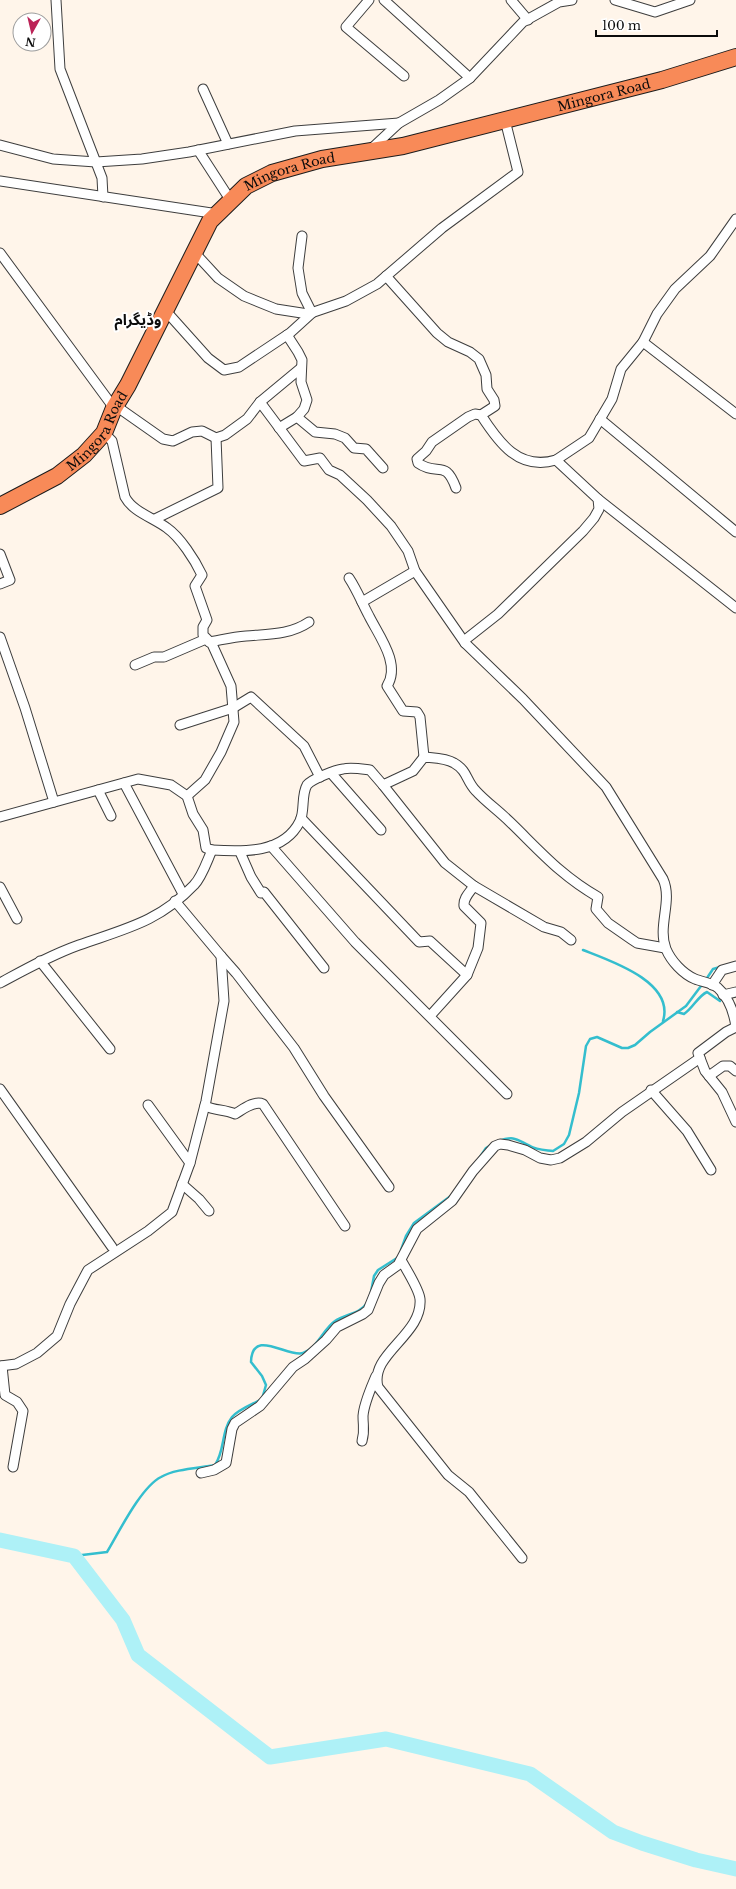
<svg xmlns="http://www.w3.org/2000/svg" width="736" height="1889" viewBox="0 0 736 1889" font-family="'Libre Baskerville','Noto Sans Arabic',serif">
<rect width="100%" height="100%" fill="#fff5ea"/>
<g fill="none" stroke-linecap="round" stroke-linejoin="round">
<g stroke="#34bece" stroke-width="2.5">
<path d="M583,950C611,961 675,982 663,1021"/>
<path d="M707,978L713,969L720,967"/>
<path d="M677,1012L684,1014C693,1008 698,996 707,992L720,1001"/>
<path d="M499,1141C515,1135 517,1140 530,1146C536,1150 546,1150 553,1151L564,1144L569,1135L579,1093L586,1046L590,1039L597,1037L622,1048H628L635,1045L650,1032L686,1006L701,986"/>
<path d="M480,1157L486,1148L491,1145"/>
<path d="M401,1250L406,1236L414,1223L452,1195"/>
<path d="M371,1292L374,1276L378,1270L397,1258"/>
<path d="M74,1556L107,1552C119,1532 141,1487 161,1477C174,1469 199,1468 215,1465C225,1451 221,1431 232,1417C239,1409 253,1404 262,1399L266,1385L262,1376L251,1362C252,1327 288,1358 303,1353C318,1348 323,1329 335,1321C345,1314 360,1314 367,1303"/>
</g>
<path stroke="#aef1f7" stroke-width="15" d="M0,1540L74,1556L123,1620L138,1655L270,1757L386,1739L530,1774L613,1832L642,1843L696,1860L736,1869"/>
<defs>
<g id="minor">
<path d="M56,0L60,69L102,178L103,197"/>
<path d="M369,0L346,27L404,76"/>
<path d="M384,0L470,78"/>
<path d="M511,0L528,20"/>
<path d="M615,0L655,12L690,0"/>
<path d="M203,89L228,144"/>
<path d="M0,145L53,159L96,162L142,159L189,152L295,131L399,123"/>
<path d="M198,150L231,201"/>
<path d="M370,150L399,123L439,100L470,78L523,22L559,2L572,0"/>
<path d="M0,181L218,214"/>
<path d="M194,252L218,278L244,296L276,309L308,314L346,301L377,284L442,228L518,172L505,120"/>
<path d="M0,253L114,408"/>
<path d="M386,276L437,333L448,342L470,352L479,359L486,375L487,389L494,400L495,406L481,415C499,443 519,471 556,460"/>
<path d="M165,310L208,358L224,370L239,367L290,333L312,313L302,293L298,268L302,236"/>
<path d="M287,335L298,352L302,360L301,382L307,400L304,409L297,417L315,432L335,434L345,438L354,448L366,449L383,468"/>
<path d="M643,342L736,414"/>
<path d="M260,402L304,461L320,458L329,470L340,475L367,500L391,526L408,551L415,571L465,643L523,699L606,787L663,879C673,901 657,926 666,949C671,961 683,974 695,979C702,982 713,983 718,988C729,998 734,1013 736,1027L726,1032L698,1053L705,1071L722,1092L736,1122"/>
<path d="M116,406L163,439L173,441L192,432L202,431L216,438L225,435L247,419L260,402L301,368"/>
<path d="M600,419L736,532"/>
<path d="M279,428L297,417"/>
<path d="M104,433L112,441L125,497C133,512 154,518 167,528C180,537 195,560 202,575L195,586L207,620L203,627V635L212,644L231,686L234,722L221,752L205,780L187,796"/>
<path d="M456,488C445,458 438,477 418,463L417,459L426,451L432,442L468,417L475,414L481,415"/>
<path d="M598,499L736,608"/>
<path d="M155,519L218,488L216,438"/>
<path d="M0,554L10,580L0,584"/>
<path d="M349,578C357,590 362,603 369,616C379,636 401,664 387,686L403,711L417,712L420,717L424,757"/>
<path d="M362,602L415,571"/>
<path d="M0,637L25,708L54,802"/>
<path d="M209,642C221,640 233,637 246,636C268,634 290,635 309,622"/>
<path d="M465,643V640L498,614L583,531L594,518L599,509L598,499L556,460L589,438L612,399L621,369L643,342L657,314L675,289L710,256L736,219"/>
<path d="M135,665L154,657H164L206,639"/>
<path d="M180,725L233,708L251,697L304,746L320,777"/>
<path d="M331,773L381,830"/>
<path d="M124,783L183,894"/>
<path d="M383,785L445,863L474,886L544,927L561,932L571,940"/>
<path d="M98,790L111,816"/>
<path d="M0,817L138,779L171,785L187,796L193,814L203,830L206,848L212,850C207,861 202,877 194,885C159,922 124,929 79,945C51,955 26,969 0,983"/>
<path d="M301,818L419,942L430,941L467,975"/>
<path d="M271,846L355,942L507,1094"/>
<path d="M212,850C243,852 284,854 300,821C305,811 301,795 307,785C312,779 335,770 343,769C351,767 362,769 370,770L383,785L413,771L424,757C433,758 446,758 454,763C468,771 466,781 476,791C486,802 499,811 510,822C540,851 560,875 598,897L596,909L608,923L631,939L637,943L665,948"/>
<path d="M240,852L251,877L261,893L264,892L324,968"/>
<path d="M0,887L17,919"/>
<path d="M221,956L236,973L294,1048L324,1096L389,1187"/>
<path d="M40,961L110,1049"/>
<path d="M712,985L722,970L736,966"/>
<path d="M723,995L736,992"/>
<path d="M430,1016L467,975L478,948L481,923L464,906C463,898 470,892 474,886"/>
<path d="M709,1076L723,1066H730L736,1071"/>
<path d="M0,1089L112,1247"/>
<path d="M651,1090L687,1131L711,1170"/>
<path d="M148,1105L190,1163"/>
<path d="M205,1106C216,1111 224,1109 235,1114C242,1110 254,1100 263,1104L345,1226"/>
<path d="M182,1184L199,1199L209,1211"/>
<path d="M401,1260C406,1269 419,1289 420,1299C423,1335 369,1354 378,1387L448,1475L469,1492L522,1558"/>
<path d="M0,1366L16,1364L37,1353L57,1336L70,1304L88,1270L148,1231L172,1212L190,1163L206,1101L224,1001L221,956L175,901"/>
<path d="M2,1366L5,1395L17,1402L23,1411L13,1467"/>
<path d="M362,1441C365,1430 363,1427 363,1416C364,1403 371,1388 376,1376"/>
<path d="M201,1473L214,1470L226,1463L232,1429L235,1423L260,1406L293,1367L305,1359L326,1340L337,1327L363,1314L368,1310L379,1283L384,1275L398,1265L417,1229L452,1201L473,1171L495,1146L500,1144L508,1145L525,1150L540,1158L551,1160L560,1158L586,1142L622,1112L700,1058"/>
</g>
<g id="trunk">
<path id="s1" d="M0,506L57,476L84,455L104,433L114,408L128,385L210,221L246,186L272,173L322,159L403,146L662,80L736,57"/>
</g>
</defs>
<use href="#minor" stroke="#3e3e3e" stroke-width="11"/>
<use href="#trunk" stroke="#1c1c1c" stroke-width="18"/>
<use href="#minor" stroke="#fff" stroke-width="9"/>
<use href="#trunk" stroke="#f88a58" stroke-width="16"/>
</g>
<g text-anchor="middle" stroke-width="4" stroke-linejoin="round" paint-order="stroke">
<g font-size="13" fill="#0b0b0b" stroke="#fff">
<text dy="5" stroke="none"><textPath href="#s1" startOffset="786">Mingora Road</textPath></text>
<text dy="5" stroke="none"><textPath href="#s1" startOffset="462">Mingora Road</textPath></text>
<text dy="5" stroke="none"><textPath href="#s1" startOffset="126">Mingora Road</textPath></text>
</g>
<g font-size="15" font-weight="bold" fill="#0b0b0b" stroke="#fff">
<text x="138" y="325">وڈیگرام</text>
</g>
</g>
<g transform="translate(32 32) rotate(188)"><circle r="19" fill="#ffffff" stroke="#9d9d9d"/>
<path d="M0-3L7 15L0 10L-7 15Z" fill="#bc2357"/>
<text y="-6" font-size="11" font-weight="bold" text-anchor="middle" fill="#0b0b0b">N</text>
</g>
<path d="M596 30v6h121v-6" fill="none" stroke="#0b0b0b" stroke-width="2"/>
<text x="602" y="30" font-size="12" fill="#0b0b0b" stroke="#ffffff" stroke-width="3" paint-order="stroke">100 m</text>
</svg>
